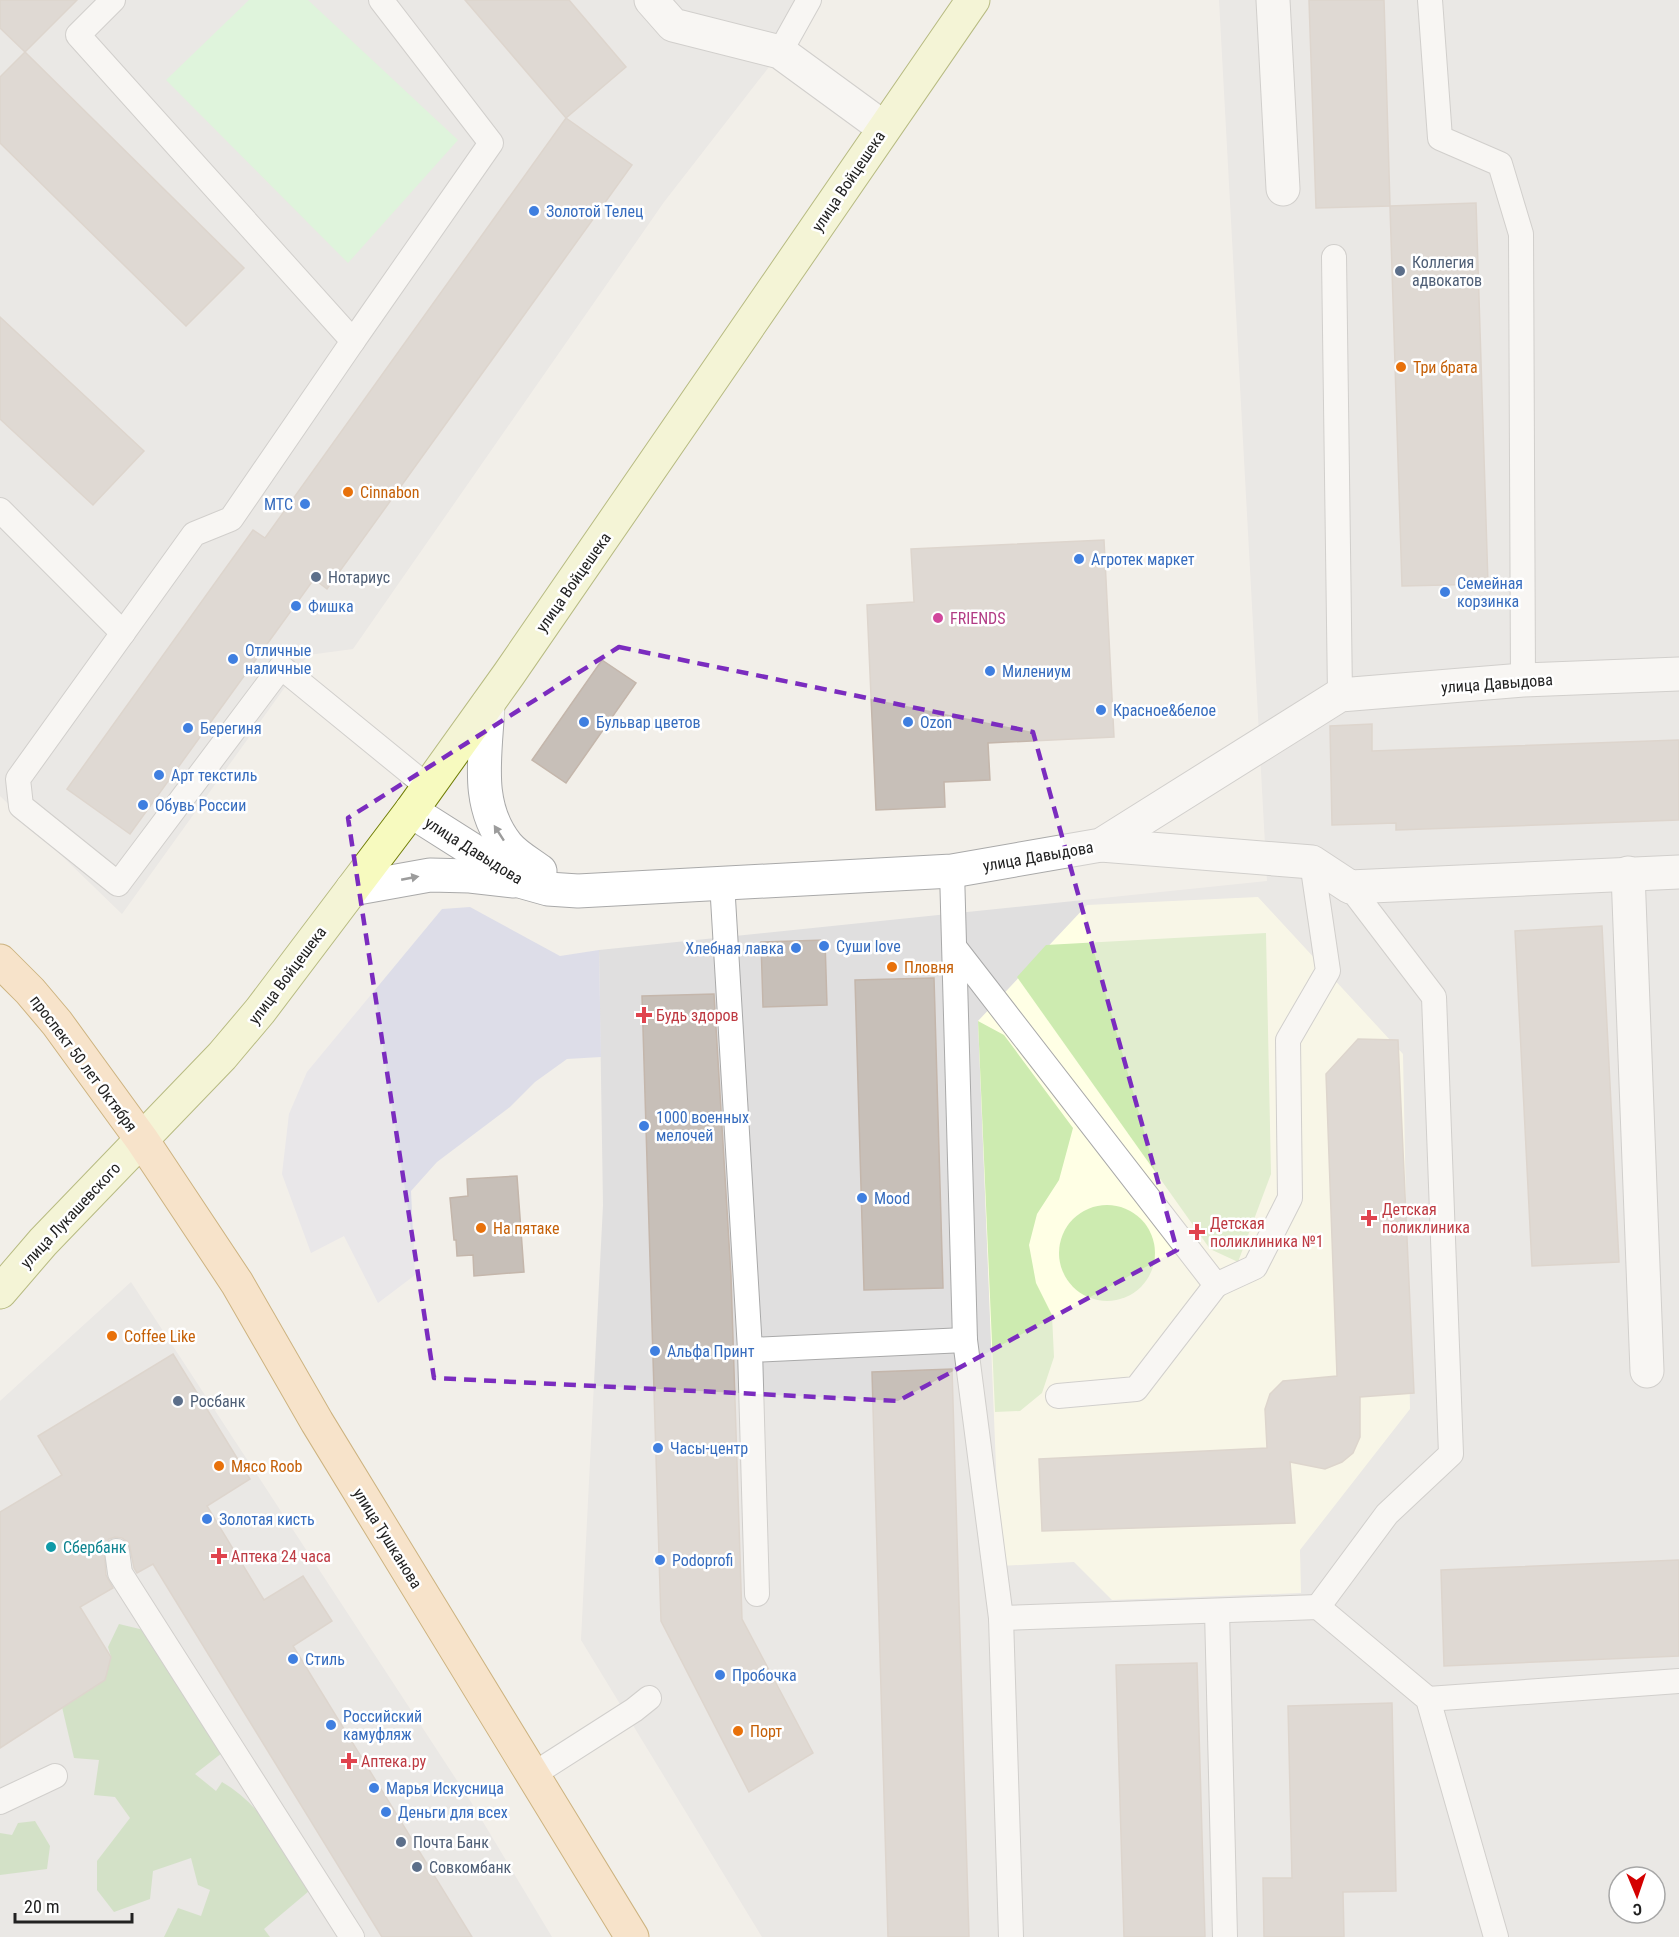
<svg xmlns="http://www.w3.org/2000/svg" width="1679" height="1937" viewBox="0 0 1679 1937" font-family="'Roboto Condensed',sans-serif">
<rect width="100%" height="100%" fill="#f2efe9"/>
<g fill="#e0dfdf" fill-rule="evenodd">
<path d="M0,0H821L664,202L353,649L308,655L122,914L0,796Z"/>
<path d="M1219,0H1679V1937H762L581,1640L603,1205L599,950L1267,881ZM1619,1877H1655V1913H1619Z"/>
<path d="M131,1282L471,1802L552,1937H0V1401Z"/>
</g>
<path fill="#ffffe5" d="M1258,897L1403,1054L1410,1409L1300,1550L1301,1593L1112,1600L1074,1562L1000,1566L978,1021L1087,905Z"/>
<g fill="#cdebb0">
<path d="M1266,933L1271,1174L1238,1262L1210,1249L1017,977L1046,945Z"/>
<path d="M978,1021L1004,1035L1073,1128L1059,1180L1037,1214L1029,1245L1036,1283L1052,1315L1054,1357L1042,1393L1020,1411L995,1412Z"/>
<circle cx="1107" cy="1253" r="48"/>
</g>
<g fill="#add19e">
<path d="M119,1624L148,1631L222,1753L195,1774L216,1791L222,1782C265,1807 285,1851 309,1891L264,1929L270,1937H164L178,1908L201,1916L210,1890L198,1885L191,1858L153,1871L150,1899L114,1912L97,1890V1861L130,1818L115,1797L94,1795L99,1760L74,1758L62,1707L105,1680L111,1657L108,1647Z"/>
<path d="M35,1821L50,1846L47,1869L0,1875V1833L12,1835L18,1823Z"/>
</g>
<path fill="#c8facc" d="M249,0H308L458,140L348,263L166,80Z"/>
<path fill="#dddde8" d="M470,907L560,956L599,950L601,1057L567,1059L535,1082L510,1107L437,1162L411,1191L415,1275L378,1303L344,1236L311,1253L282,1174L289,1114L307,1072L442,909Z"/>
<g fill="#c7bfb8" stroke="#c4b6ab" stroke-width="1.5">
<path d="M0,0H77L25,52L0,28Z"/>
<path d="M465,0H569L626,67L566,118Z"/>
<path d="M1309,0H1384L1390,206L1316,208Z"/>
<path d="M25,52L244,268L186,326L0,143V77Z"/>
<path d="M566,118L632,165L327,589L314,579L130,834L67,789L253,530L265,538Z"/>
<path d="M1476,203L1488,584L1402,586L1390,206Z"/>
<path d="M0,317L144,451L93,505L0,419Z"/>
<path d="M1104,540L1114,737L988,743L990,780L944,782L945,807L876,810L867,605L914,602L911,549Z"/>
<path d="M602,660L636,683L566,783L532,760Z"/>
<path d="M1372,724V751L1679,740V820L1396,830V823L1332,825L1330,726Z"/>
<path d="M1602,926L1619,1262L1532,1266L1515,931Z"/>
<path d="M825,940L827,1005L763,1007L761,942Z"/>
<path d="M934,978L943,1288L864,1290L855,980Z"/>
<path d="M714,994L731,1276L742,1619L813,1753L749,1792L661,1621L642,996Z"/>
<path d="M1358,1039L1398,1040L1414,1393L1360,1397V1437L1353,1453L1342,1462L1325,1469L1290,1462L1295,1523L1042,1531L1039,1459L1267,1448L1265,1409L1270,1394L1283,1381L1337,1376L1326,1074Z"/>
<path d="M517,1176L524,1272L474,1276L473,1255L457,1256L456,1240H454L450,1198L468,1196L467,1179Z"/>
<path d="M173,1354L250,1479L207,1506L264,1600L303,1576L332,1621L293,1646L472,1937H382L153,1564L137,1573L134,1568L129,1543L122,1538L115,1537L109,1539L104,1546L106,1575L113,1588L80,1607L111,1657L105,1680L0,1748V1512L62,1475L38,1436Z"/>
<path d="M952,1369L969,1937H888L872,1372Z"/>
<path d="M1679,1560V1656L1444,1666L1441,1570Z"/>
<path d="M1197,1663L1205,1937H1124L1116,1665Z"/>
<path d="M1392,1703L1396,1891L1343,1892L1344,1937H1264L1263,1878H1292L1288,1706Z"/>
</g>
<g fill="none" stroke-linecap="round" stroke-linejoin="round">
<defs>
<g id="lane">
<path d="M113,0L78,35L353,341L491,143L381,0"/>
<path d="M1430,0L1440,138L1500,164L1521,234L1523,680"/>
<path d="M780,52L809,0"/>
<path d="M1334,257L1340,695"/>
<path d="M353,341L231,519L194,534L18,779L21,806L118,884L281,667L428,787"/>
<path d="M0,510L123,633"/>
<path d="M952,871L965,1340L1001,1618L1011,1937"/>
<path d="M722,882L750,1350L757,1594"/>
<path d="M955,948L1216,1285L1255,1267L1290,1198L1288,1040L1328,971L1312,862"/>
<path d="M750,1350L965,1340"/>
<path d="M1058,1396L1136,1389L1216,1285"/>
<path d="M117,1551L120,1573L352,1937"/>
<path d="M1318,1607L1387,1514L1451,1454L1434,997L1350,887"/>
<path d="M1217,1611L1225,1937"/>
<path d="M1001,1618L1318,1607L1428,1699L1496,1937"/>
<path d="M1428,1699L1679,1681"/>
<path d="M534,1774L634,1710L649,1698"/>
<path d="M0,1802L55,1776"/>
</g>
<g id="street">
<path d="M651,0L673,25L780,52L884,128"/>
<path d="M1273,0L1283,189"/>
<path d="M488,704C486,753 474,804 507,845C515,855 529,863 540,871"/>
<path d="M411,811L523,882L548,889L578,891L952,871L1101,845L1340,695L1523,680L1679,674"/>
<path d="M1101,845L1312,862L1350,887L1679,872"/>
<path d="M1628,873L1647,1371"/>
<path d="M352,889L430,875L470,876L514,881"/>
</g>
<path id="secondary" d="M0,1292L43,1242L222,1056L260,1011L411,811L509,674L973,0"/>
<path id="primary" d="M0,961L30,991L57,1023L142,1140L237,1283L317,1422L632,1937"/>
</defs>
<use href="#lane" stroke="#a9a9a9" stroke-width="26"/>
<use href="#street" stroke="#a9a9a9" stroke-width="35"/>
<use href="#secondary" stroke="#707d05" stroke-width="35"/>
<use href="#primary" stroke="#a06b00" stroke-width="35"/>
<use href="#lane" stroke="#fff" stroke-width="24"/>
<use href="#street" stroke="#fff" stroke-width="33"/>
<use href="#secondary" stroke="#f7fabf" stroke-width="33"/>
<use href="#primary" stroke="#fcd6a4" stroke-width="33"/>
</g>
<defs><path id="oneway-solid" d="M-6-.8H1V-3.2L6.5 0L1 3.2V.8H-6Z" transform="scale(1.5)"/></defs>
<g fill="#9c9c9c">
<use href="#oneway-solid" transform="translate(499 833) rotate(-123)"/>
<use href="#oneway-solid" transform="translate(410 878) rotate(-11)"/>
</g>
<path d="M0 0H1679V1937H0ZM619,647L1033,732L1177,1250L898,1401L434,1378L348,818Z" fill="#f2efe9" fill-opacity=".55" fill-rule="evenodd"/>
<path fill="none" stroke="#7b2cbf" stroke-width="4.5" stroke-dasharray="12 8" stroke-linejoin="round" d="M619,647L1033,732L1177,1250L898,1401L434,1378L348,818Z"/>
<g fill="#3f7fe0" stroke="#fff" stroke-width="2">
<circle cx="534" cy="211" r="6"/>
<circle cx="305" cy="504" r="6"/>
<circle cx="1079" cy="559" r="6"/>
<circle cx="1445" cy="592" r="6"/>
<circle cx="296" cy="606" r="6"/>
<circle cx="233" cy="659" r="6"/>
<circle cx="990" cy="671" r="6"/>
<circle cx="1101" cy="710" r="6"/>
<circle cx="584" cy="722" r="6"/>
<circle cx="908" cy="722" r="6"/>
<circle cx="188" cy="728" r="6"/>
<circle cx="159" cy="775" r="6"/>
<circle cx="143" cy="805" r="6"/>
<circle cx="824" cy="946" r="6"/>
<circle cx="796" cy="948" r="6"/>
<circle cx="644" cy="1126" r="6"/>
<circle cx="862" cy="1198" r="6"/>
<circle cx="655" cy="1351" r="6"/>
<circle cx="658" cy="1448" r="6"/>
<circle cx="207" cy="1519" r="6"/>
<circle cx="660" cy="1560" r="6"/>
<circle cx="293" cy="1659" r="6"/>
<circle cx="720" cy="1675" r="6"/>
<circle cx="331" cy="1725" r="6"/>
<circle cx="374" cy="1788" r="6"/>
<circle cx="386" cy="1812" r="6"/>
</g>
<g fill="#5c6f8a" stroke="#fff" stroke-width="2">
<circle cx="1400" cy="271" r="6"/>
<circle cx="316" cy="577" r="6"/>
<circle cx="178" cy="1401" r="6"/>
<circle cx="401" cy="1842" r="6"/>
<circle cx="417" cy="1867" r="6"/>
</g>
<g fill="#e8710a" stroke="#fff" stroke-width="2">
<circle cx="1401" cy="367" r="6"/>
<circle cx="348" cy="492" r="6"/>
<circle cx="892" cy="967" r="6"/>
<circle cx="481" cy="1228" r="6"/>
<circle cx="112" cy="1336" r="6"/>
<circle cx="219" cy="1466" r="6"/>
<circle cx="738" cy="1731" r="6"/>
</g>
<circle fill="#d1479c" stroke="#fff" stroke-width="2" cx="938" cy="618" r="6"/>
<g fill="#e0444e" stroke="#fff" stroke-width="2">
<path d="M641 1006h6v6h6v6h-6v6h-6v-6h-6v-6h6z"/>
<path d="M1366 1209h6v6h6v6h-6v6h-6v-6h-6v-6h6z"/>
<path d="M1194 1223h6v6h6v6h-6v6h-6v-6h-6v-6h6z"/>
<path d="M216 1547h6v6h6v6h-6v6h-6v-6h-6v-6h6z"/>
<path d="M346 1752h6v6h6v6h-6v6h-6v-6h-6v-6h6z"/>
</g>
<circle fill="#0f9aa8" stroke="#fff" stroke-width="2" cx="51" cy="1547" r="6"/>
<g text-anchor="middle" stroke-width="5" stroke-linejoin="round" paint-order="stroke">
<g font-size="16" fill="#222" stroke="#fff">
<text transform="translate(848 181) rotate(-56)" y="6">улица Войцешека</text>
<text transform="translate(573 582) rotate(-55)" y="6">улица Войцешека</text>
<text transform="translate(1497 683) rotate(-4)" y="6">улица Давыдова</text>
<text transform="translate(474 850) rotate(32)" y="6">улица Давыдова</text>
<text transform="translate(1038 856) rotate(-10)" y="6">улица Давыдова</text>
<text transform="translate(287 975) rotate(-53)" y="6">улица Войцешека</text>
<text transform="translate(84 1063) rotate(53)" y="6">проспект 50 лет Октября</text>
<text transform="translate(70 1215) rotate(-47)" y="6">улица Лукашевского</text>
<text transform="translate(388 1538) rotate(58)" y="6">улица Тушканова</text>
</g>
<g font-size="16" fill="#366cbe" stroke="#fff" text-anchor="start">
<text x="546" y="217">Золотой Телец</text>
<text x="293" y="510" text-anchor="end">МТС</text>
<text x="1091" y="565">Агротек маркет</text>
<text x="1457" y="589">Семейная<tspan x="1457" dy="18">корзинка</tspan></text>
<text x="308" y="612">Фишка</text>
<text x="245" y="656">Отличные<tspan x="245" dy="18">наличные</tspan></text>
<text x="1002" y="677">Милениум</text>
<text x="1113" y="716">Красное&amp;белое</text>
<text x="596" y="728">Бульвар цветов</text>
<text x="920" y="728">Ozon</text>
<text x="200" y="734">Берегиня</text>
<text x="171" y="781">Арт текстиль</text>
<text x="155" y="811">Обувь России</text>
<text x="836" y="952">Суши love</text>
<text x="784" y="954" text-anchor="end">Хлебная лавка</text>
<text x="656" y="1123">1000 военных<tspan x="656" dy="18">мелочей</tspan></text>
<text x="874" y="1204">Mood</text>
<text x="667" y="1357">Альфа Принт</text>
<text x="670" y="1454">Часы-центр</text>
<text x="219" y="1525">Золотая кисть</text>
<text x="672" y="1566">Podoprofi</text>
<text x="305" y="1665">Стиль</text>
<text x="732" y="1681">Пробочка</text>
<text x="343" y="1722">Российский<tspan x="343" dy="18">камуфляж</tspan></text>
<text x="386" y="1794">Марья Искусница</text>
<text x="398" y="1818">Деньги для всех</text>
</g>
<g font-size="16" fill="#4e5e75" stroke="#fff" text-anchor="start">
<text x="1412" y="268">Коллегия<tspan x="1412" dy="18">адвокатов</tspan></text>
<text x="328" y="583">Нотариус</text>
<text x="190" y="1407">Росбанк</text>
<text x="413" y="1848">Почта Банк</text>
<text x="429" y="1873">Совкомбанк</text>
</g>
<g font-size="16" fill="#c56008" stroke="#fff" text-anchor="start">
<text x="1413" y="373">Три брата</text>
<text x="360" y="498">Cinnabon</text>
<text x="904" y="973">Пловня</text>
<text x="493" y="1234">На пятаке</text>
<text x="124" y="1342">Coffee Like</text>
<text x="231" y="1472">Мясо Roob</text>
<text x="750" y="1737">Порт</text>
</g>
<g font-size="16" fill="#b23c85" stroke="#fff" text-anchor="start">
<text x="950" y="624">FRIENDS</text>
</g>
<g font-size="16" fill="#be3a42" stroke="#fff" text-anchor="start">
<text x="656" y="1021">Будь здоров</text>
<text x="1382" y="1215">Детская<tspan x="1382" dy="18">поликлиника</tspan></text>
<text x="1210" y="1229">Детская<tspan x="1210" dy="18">поликлиника №1</tspan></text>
<text x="231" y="1562">Аптека 24 часа</text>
<text x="361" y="1767">Аптека.ру</text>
</g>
<g font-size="16" fill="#0d838f" stroke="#fff" text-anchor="start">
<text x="63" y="1553">Сбербанк</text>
</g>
</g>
<g transform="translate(1637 1895) rotate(178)"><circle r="28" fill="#ffffff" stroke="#a7a7a7" stroke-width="1.5"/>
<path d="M0-4.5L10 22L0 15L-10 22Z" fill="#d40000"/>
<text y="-9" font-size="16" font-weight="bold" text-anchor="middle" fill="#222222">С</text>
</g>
<path d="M15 1913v9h117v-9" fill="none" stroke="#222222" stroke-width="3"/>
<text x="24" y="1913" font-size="18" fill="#222222" stroke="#ffffff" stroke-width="4.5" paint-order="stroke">20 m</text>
</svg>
